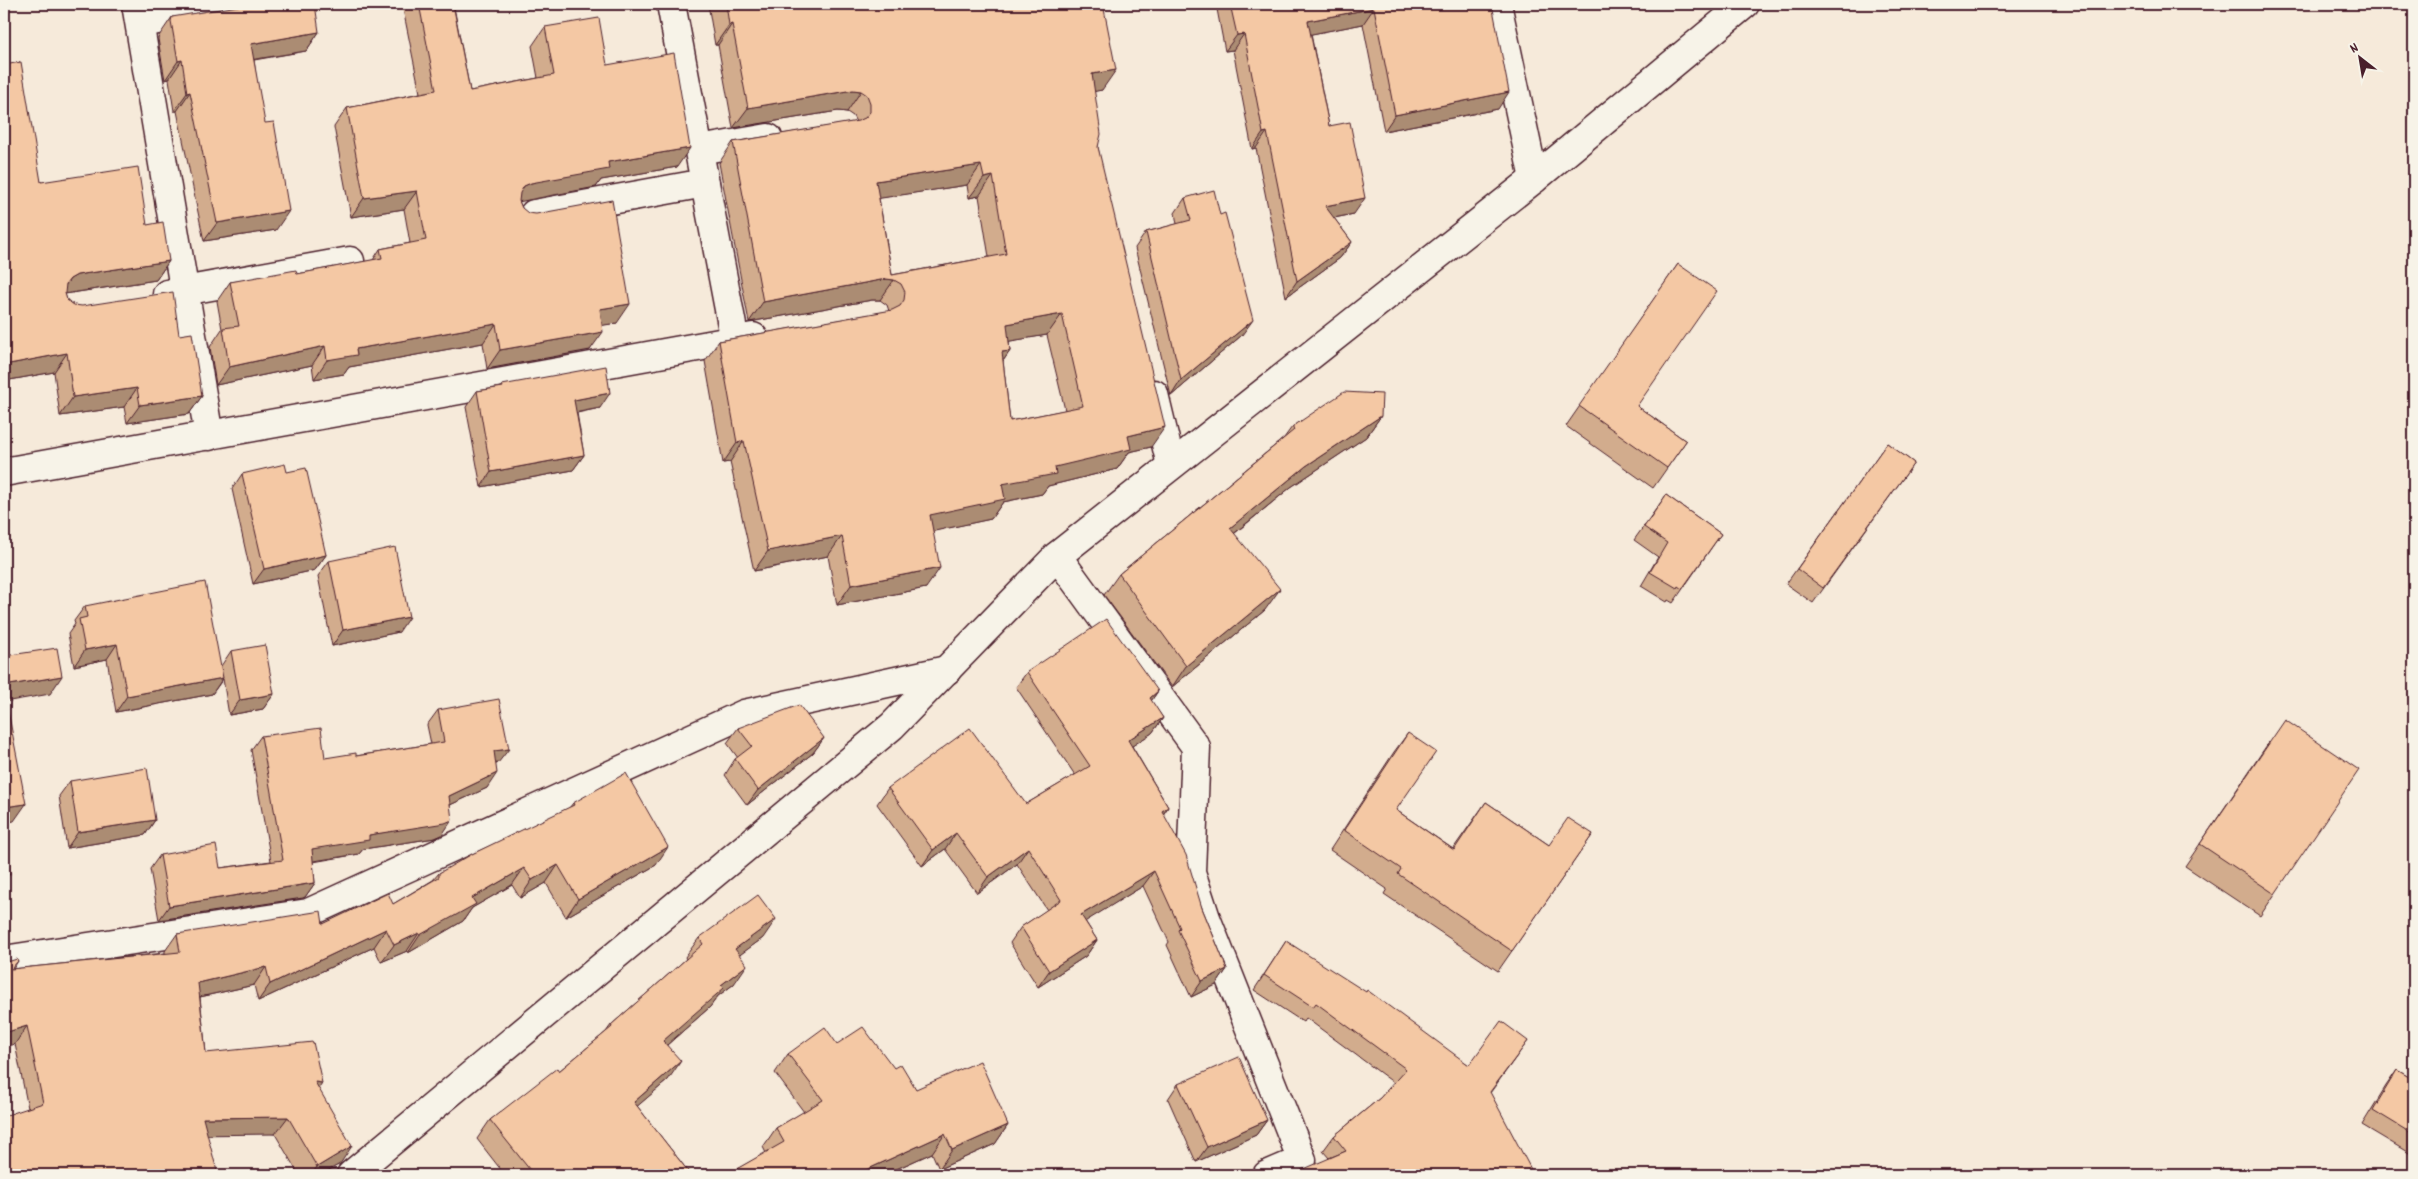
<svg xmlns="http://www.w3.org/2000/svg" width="2418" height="1179" viewBox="0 0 2418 1179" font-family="Dekko,sans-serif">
<rect width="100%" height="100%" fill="#f6eada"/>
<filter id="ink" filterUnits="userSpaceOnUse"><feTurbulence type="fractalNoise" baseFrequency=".02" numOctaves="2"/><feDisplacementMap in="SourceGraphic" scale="10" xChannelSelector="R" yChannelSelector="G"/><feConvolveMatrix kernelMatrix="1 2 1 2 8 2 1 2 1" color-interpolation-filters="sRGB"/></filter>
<g filter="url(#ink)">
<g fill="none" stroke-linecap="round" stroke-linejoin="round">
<defs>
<g id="street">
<path d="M136,4L209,436"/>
<path d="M671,4L735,341"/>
<path d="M1497,4L1534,179"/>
<path d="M140,23L253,4"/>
<path d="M699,150L768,138"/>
<path d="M534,214L705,183"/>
<path d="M167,294L350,261"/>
<path d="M1154,394L1171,465"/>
<path d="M4,472L753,337"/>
<path d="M1057,556L1196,747L1191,872L1206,918L1302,1160L1267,1175"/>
<path d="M4,960L308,913L744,714L947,670"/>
</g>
<path id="secondary" d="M351,1175L892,726L1057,556L1534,179L1745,4"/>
</defs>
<use href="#street" stroke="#4a1f2b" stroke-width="31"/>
<use href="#secondary" stroke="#4a1f2b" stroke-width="31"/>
<use href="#street" stroke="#f7f3e8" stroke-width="28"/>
<use href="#secondary" stroke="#f7f3e8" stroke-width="28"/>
</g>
<g fill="#d2ac8d" stroke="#4a1f2b" fill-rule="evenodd">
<path d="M402,4H469L454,7L470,91L538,78L532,46L545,27L607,65L677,167L601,180L596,187L519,201L522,208L617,323L602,325L590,350L487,369L483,343L349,367L344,374L314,379L312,365L216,385L210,347L222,329L217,301L230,282L297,274L373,260L380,249L410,243L404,209L351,217L334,127L347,108L420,93Z"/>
<path d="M708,4H1103L1102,90L1094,91L1098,147L1151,447L1129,452L1117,469L1048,486L1042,494L1003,502L991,519L933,531L926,588L837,605L828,556L754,571L730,462L723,463L705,361L719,341L889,311L887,305L880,300H872L749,322L719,163L733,142L856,122L853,116L847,112L838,111L733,128L718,45H715ZM967,185L969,198L979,196L989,257L892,275L879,198ZM1047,335L1065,410L1010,421L1003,361L1010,351L1009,341Z"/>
<path d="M1216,4H1492L1498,109L1384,131L1363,24L1311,34L1329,126L1354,214L1334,218L1352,242L1340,258L1286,297L1256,148L1252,149L1233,50L1225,51Z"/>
<path d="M172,17L319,32L306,51L254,60L276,230L204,241L177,111H174L169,79L165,80L158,39L159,36Z"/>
<path d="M4,65L41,182L147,225L169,261L156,280L65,294L67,300L74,305L179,335L202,396L189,414L127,423L124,407L60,416L54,372L4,381Z"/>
<path d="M1185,198L1242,335L1171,396L1135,248L1146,232L1177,224L1175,213Z"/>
<path d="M1678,264L1637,406L1686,441L1653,488L1566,426Z"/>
<path d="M502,385L600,408L577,413L584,455L573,470L481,487L466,407L477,391L501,387Z"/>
<path d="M1381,416L1366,437L1291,487L1234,534L1265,610L1172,687L1104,595L1119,574L1284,438L1292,427Z"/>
<path d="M1887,443L1914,463L1813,603L1786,584Z"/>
<path d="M287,472L326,555L315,570L253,584L232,489L242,474Z"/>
<path d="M1666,495L1721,534L1673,603L1668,600L1667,602L1641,586L1658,557L1634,540Z"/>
<path d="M329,561L399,632L332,646L318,576Z"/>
<path d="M85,606L221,666L231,651L274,694L263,709L229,715L223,679L212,694L116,712L107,659L74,666L68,634L75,624L74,621Z"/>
<path d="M1027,672L1158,691L1151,701L1163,718L1152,733L1132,746L1168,807L1163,815L1202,908L1227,969L1216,985L1191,997L1167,945L1169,942L1143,886L1085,921L1097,940L1086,956L1038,987L1010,943L1021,927L1047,910L1017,864L977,893L945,849L922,866L877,804L888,788L1026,804L1075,775L1016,687Z"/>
<path d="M438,710L498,763L496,764L487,788L450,805L442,835L435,838L363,849L359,854L313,862L315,883L305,897L303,898L159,920L150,869L160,855L220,868L271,861L251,750L261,736L325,758L356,756L431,744L427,725Z"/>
<path d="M738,728L824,738L813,753L747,805L725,775L735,759L738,758L727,743Z"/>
<path d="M1408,733L1396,810L1453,849L1486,802L1549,845L1593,834L1498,971L1384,894L1387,889L1330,850L1394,752Z"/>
<path d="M2269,742L2275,894L2260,916L2185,866Z"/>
<path d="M70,781L155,820L145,835L67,848L59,796Z"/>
<path d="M573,803L656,865L566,917L546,883L520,898L512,885L472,908L463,921L408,953L407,951L381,962L374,947L258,1001L254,985L200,997L206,1053L318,1088L340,1164L320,1175H299L275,1134L28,1108L15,1044L4,1047V963L18,961L13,969L165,953V951L177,934L323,924L393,904L433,880L439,873L569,808Z"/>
<path d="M699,938H763L739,955L734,984L718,996L710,1007L667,1045L668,1080L637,1106L691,1175H505L477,1139L490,1120L559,1071L606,1032L611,1025L686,959L685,957Z"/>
<path d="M1286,941L1469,1065L1528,1041L1490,1093L1329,1158L1323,1151L1334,1136L1380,1098L1394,1083L1306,1018L1303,1022L1254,990Z"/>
<path d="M837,1044L894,1068L916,1089L1008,1125L995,1144L939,1169L932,1153L883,1175H726L766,1153L763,1147L776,1128L804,1112L775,1073L788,1054Z"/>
<path d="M2397,1070L2414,1080V1156L2362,1125L2386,1086Z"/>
<path d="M1178,1084L1267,1120L1256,1135L1196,1162L1168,1099Z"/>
</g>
<g fill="#ab8c73" stroke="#4a1f2b">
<path d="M442,4H469L438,10Z"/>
<path d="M1374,8L1363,24L1297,37L1308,21Z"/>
<path d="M732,24L718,45H715L729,25Z"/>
<path d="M319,32L306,51L238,62L251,44Z"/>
<path d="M1244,34L1233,50L1225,51L1237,35Z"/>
<path d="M182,60L169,79L165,80L178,61Z"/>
<path d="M1116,70L1102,90L1077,95L1092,74Z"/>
<path d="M853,90L861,91L847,112L838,111L733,128L748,108Z"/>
<path d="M190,92L177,111H174L187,93Z"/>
<path d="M1509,92L1498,109L1384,131L1395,115Z"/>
<path d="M1267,132L1256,148L1252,149L1263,133Z"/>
<path d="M690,148L677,167L601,180L596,187L518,202L506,211L524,186L531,183L608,162Z"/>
<path d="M981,165L967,185L862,201L876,181Z"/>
<path d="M993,176L979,196L969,198L984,178Z"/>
<path d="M417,191L404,209L351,217L364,198Z"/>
<path d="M1365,198L1354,214L1313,222L1325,206Z"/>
<path d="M289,211L276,230L204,241L217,223Z"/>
<path d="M1352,242L1340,258L1286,297L1297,281Z"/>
<path d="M169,261L156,280L64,294L57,297L70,279L77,275Z"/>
<path d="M886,279L894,280L880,300H872L749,322L763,302Z"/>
<path d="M630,304L617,323L587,328L600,309Z"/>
<path d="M1062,314L1047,335L993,344L1007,324Z"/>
<path d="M1253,320L1242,335L1171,396L1181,380Z"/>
<path d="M496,324L483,343L349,367L344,374L314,379L327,360L356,349Z"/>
<path d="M603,332L590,350L487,369L500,350Z"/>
<path d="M325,346L312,365L216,385L229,367Z"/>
<path d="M1010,351L996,371L1002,352Z"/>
<path d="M67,353L54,372L4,381V365Z"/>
<path d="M137,388L124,407L60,416L73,397Z"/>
<path d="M610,393L600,408L564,415L574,400Z"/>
<path d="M202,396L189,414L127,423L140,405Z"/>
<path d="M1381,416L1366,437L1291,487L1215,549L1230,528L1306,466Z"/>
<path d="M1165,427L1151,447L1129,452L1117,469L1048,486L1042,494L1003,502L991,519L916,535L930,515L1002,484L1055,467L1128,436Z"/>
<path d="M744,441L730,462L723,463L737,443Z"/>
<path d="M584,455L573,470L481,487L491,472Z"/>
<path d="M842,536L828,556L754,571L768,551Z"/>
<path d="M326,555L315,570L253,584L264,569Z"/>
<path d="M940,568L926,588L837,605L851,585Z"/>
<path d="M1280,589L1265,610L1172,687L1186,666Z"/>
<path d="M409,617L399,632L332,646L343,630Z"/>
<path d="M117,644L107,659L74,666L85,650Z"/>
<path d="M62,676L50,694L4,702V686Z"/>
<path d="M223,678L212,694L116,712L127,696Z"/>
<path d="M1158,691L1147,707L1150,698Z"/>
<path d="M274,694L263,709L229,715L240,700Z"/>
<path d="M1163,718L1152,733L1117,756L1128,740Z"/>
<path d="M824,738L813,753L747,805L758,790Z"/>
<path d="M509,749L498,763L484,766L494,751Z"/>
<path d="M497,773L487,788L439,810L449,796Z"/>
<path d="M26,804L14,821L4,823V807Z"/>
<path d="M1168,807L1157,823L1162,811Z"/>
<path d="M155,820L145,835L67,848L78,832Z"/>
<path d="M452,820L442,835L435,838L363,849L359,854L301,863L312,849L369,835Z"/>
<path d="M956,833L945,849L922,866L933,850Z"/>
<path d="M668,847L656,865L566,917L578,899Z"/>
<path d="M1028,848L1017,864L977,893L988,877Z"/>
<path d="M558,865L546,883L520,898L532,880Z"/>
<path d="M524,868L512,885L472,908L463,921L408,953L420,935L472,898Z"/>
<path d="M1154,871L1143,886L1070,931L1081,915Z"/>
<path d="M4,874H10L4,882Z"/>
<path d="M315,883L305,897L303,898L159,920L169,906Z"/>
<path d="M776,919L763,938L722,968L735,949Z"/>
<path d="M386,929L374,947L258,1001L270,984Z"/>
<path d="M419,933L407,951L381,962L394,945Z"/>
<path d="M1097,940L1086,956L1038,987L1049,971Z"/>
<path d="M747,965L734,984L718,996L710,1007L650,1060L663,1041L721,985Z"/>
<path d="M266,967L254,985L186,1000L198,983Z"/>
<path d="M1227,969L1216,985L1191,997L1202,981Z"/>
<path d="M27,1026L15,1044L4,1047V1033Z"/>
<path d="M681,1061L668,1080L620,1121L634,1102Z"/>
<path d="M315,1082L322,1083L310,1100Z"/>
<path d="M288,1117L275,1134L191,1135L203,1118Z"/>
<path d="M1267,1120L1256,1135L1196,1162L1207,1147Z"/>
<path d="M1008,1125L995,1144L939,1169L952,1150Z"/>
<path d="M945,1134L932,1153L883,1175H855Z"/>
<path d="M352,1146L340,1164L320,1175H311L317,1167Z"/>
</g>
<g fill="#f4c8a4" stroke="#4a1f2b" fill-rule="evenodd">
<path d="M250,4H315L319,32L251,44L265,123L274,122L289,211L217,223L190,92L187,93L182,60L178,61L171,21L172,17Z"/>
<path d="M419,4H453L470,91L554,75L545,27L599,18L607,65L674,53L690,148L608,162L609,169L531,183L524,186L520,193L519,201L522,208L528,213L536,214L612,200L630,304L600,309L603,332L500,350L496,324L356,349L357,355L327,360L325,346L229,367L223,328L239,326L230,282L296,270L297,274L382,258L380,249L426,240L417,191L364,198L347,108L436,90Z"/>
<path d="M726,4H1103L1116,70L1092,74L1101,134L1098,147L1165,427L1128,436L1131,449L1055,467L1056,474L1002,484L1005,499L930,515L940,568L851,585L842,536L768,551L744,441L737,443L719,341L892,310L900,306L904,300L905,292L901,284L894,280L886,279L763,302L733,142L858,121L865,118L870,112V103L867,95L861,91L853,90L748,108L732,24L729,25ZM981,165L984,178L993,176L1006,254L892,275L876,181ZM1062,314L1083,406L1010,421L1002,352L1010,351L1007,324Z"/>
<path d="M1230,4H1492L1509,92L1395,115L1374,8L1308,21L1329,126L1350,122L1365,198L1325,206L1352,242L1297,281L1267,132L1263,133L1244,34L1237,35Z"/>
<path d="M21,62L41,182L138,167L147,225L163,222L169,261L77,275L70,279L66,284L65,293L67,300L74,305L82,306L173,292L179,335L192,333L202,396L140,405L137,388L73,397L67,353L4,365V65Z"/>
<path d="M1214,190L1220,215L1225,213L1253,320L1181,380L1146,232L1191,220L1185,198Z"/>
<path d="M1678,264L1717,291L1637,406L1686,441L1667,468L1579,406Z"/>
<path d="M606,366L610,393L574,400L584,455L491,472L477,391L503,387L502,385Z"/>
<path d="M1344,392L1382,394L1381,416L1306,466L1230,528L1280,589L1186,666L1119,574L1294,430L1292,427Z"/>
<path d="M1887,443L1914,463L1823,588L1797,569Z"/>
<path d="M285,464L287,472L306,468L326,555L264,569L242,474Z"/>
<path d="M1666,495L1721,534L1682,589L1678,586L1677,588L1650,572L1667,543L1644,527Z"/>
<path d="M395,547L409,617L343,630L329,561Z"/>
<path d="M205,582L223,678L127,696L117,644L85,650L79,619L87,617L85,606Z"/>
<path d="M1106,619L1158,691L1150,698L1163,718L1128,740L1168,807L1162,811L1186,855L1202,908L1227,969L1202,981L1178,930L1180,928L1154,871L1081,915L1097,940L1049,971L1021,927L1061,900L1028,848L988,877L956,833L933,850L888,788L970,728L1026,804L1090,766L1027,672Z"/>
<path d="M265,645L274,694L240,700L231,651Z"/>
<path d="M57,648L62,676L4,686V656Z"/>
<path d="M4,690L26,804L4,807Z"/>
<path d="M499,699L509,749L494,751L497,773L449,796L452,820L445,823L369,835V840L312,849L315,883H314L169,906L160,855L216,845L220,868L283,860L261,736L321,728L325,758L356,753V756L444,742L438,710Z"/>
<path d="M799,705L824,738L758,790L735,759L752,746L738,728Z"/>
<path d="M2285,720L2359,770L2275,894L2200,844Z"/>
<path d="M1408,733L1436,752L1396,810L1454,850L1486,802L1549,845L1568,818L1593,834L1512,951L1398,874L1401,869L1344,830Z"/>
<path d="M147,768L155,820L78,832L70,781Z"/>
<path d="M626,773L668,847L578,899L558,865L532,880L524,868L472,898L476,904L420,935L419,933L394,945L386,929L270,984L266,967L198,983L206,1053L313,1042L322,1083L315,1082L352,1146L317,1167L288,1117L203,1118L218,1175H4V1116L43,1103L27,1026L4,1033V963L17,959L18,961L11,969L180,952L177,934L321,911L323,924L388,893L393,904L439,877V873L472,854L574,805L573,803Z"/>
<path d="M4,823L10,874H4Z"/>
<path d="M758,895L776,919L735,949L747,965L721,985L724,988L663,1041L681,1061L634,1102L691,1175H534L490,1120L557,1068L559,1071L612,1027L611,1025L703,944L699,938Z"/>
<path d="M1286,941L1366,992L1367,990L1469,1065L1501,1021L1528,1041L1490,1092L1534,1175H1290L1346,1151L1334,1136L1380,1098L1406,1069L1316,1003L1313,1007L1264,975Z"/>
<path d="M825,1027L837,1044L863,1027L894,1068L901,1064L916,1089L980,1061L1008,1125L952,1150L945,1134L855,1175H726L784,1142L776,1128L823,1100L788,1054Z"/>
<path d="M1239,1057L1267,1120L1207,1147L1178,1084Z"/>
<path d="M2397,1070L2414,1080V1135L2373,1110Z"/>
</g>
</g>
<rect width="2418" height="1179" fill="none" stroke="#f7f3e8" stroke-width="20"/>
<rect x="10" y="10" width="2398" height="1159" fill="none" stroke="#4a1f2b" stroke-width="2" filter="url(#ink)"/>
<g transform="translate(2360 58) rotate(329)" stroke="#f7f3e8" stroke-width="4" paint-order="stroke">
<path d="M0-4L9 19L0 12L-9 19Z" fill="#4a1f2b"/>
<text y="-8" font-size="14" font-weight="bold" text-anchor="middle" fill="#4a1f2b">N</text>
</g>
</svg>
